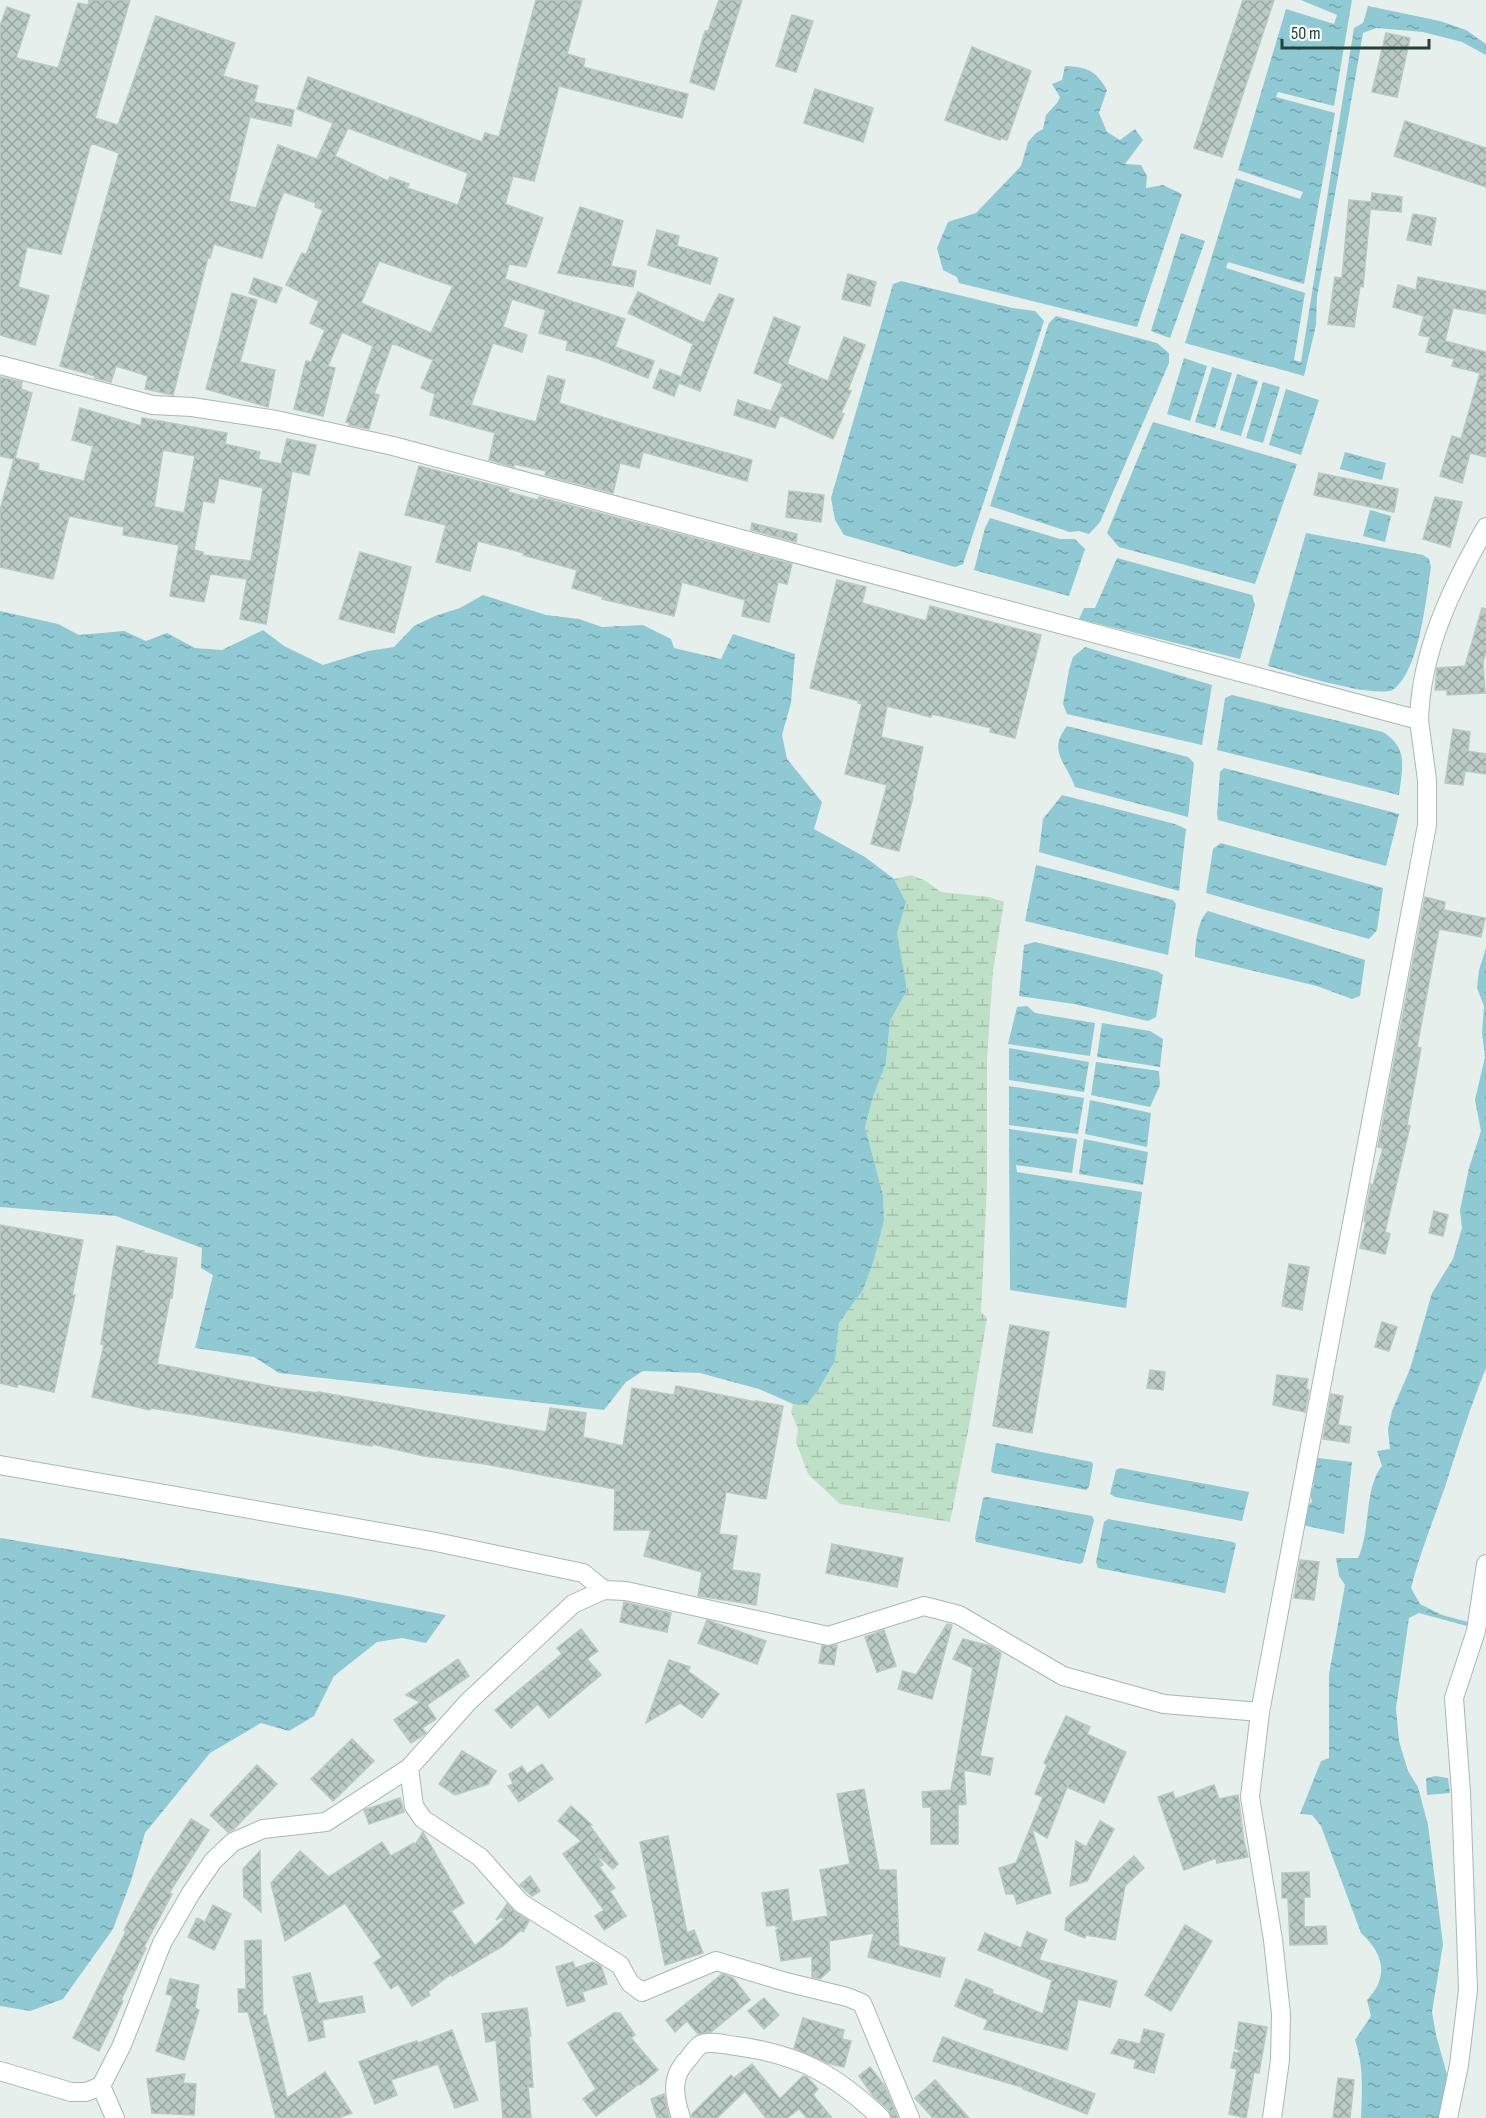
<svg xmlns="http://www.w3.org/2000/svg" width="1486" height="2118" viewBox="0 0 1486 2118" font-family="'Sofia Sans Condensed',sans-serif">
<defs>
<pattern id="wetland-marsh" width="20" height="14" patternUnits="userSpaceOnUse" patternTransform="scale(1.5)"><rect width="20" height="14" fill="#bfe0c8"/><path d="M1 5h8M5 5V1M11 12h8M15 12V8" fill="none" stroke="#a4c1ad"/></pattern>
<pattern id="water-ripples" width="26" height="14" patternUnits="userSpaceOnUse" patternTransform="scale(1.5)"><rect width="26" height="14" fill="#8ec9d4"/><path d="M2 4q2-2 4 0t4 0M15 11q2-2 4 0t4 0" fill="none" stroke="#74a5ad"/></pattern>
<pattern id="building-cross-hatch" width="8" height="8" patternUnits="userSpaceOnUse" patternTransform="scale(1.5)"><rect width="8" height="8" fill="#bbcac4"/><path d="M0 0l8 8M0 8l8-8" fill="none" stroke="#98a6a0"/></pattern>
</defs>
<rect width="100%" height="100%" fill="#e6efeb"/>
<path fill="url(#wetland-marsh)" d="M911,875L926,881L941,892L989,897L1004,902L993,971L987,1059V1185L981,1312L987,1318L970,1421L950,1522L840,1504L808,1474L796,1442L798,1429L791,1412L793,1404H807L817,1392L835,1361L839,1323L863,1290L874,1260L884,1220L883,1195L865,1127L873,1097L886,1063L890,1021L907,990L896,933L906,902L894,879Z"/>
<g fill="url(#water-ripples)">
<path d="M1301,0H1352L1334,106L1278,92L1276,97L1335,113L1304,284L1228,262L1226,268L1305,293L1294,360L1301,362L1354,28L1363,23L1368,6L1440,21L1466,30L1486,44V55L1462,42L1423,32L1376,28L1363,33L1317,297L1316,325L1304,376L1185,343L1236,178L1300,199L1303,192L1238,170L1286,9L1334,24L1337,15Z"/>
<path d="M1065,66C1088,67 1096,71 1107,90L1099,113L1107,132L1120,140L1135,129L1143,140L1125,164L1141,165L1147,176L1146,188L1163,185L1182,194L1137,327L959,283L957,277L943,270L937,248L948,222L976,213L1021,166L1028,142L1036,133L1043,129L1046,115L1057,103L1060,97L1052,84L1062,80Z"/>
<path d="M1181,233L1205,241L1170,338L1151,331Z"/>
<path d="M901,281L1012,308L1035,311L1044,321L963,564L955,567L844,535L835,520L831,498L893,284Z"/>
<path d="M1056,316L1157,343L1169,353V363L1100,522L1089,534L1079,531L1070,532L990,506L1049,323Z"/>
<path d="M1184,358L1207,366L1190,421L1167,414Z"/>
<path d="M1212,367L1232,373L1215,428L1195,422Z"/>
<path d="M1237,374L1258,381L1241,436L1220,430Z"/>
<path d="M1263,382L1280,387L1263,443L1246,438Z"/>
<path d="M1286,389L1319,400L1301,455L1269,445Z"/>
<path d="M1153,422L1297,464L1255,584L1119,547L1107,533Z"/>
<path d="M1345,452L1386,463L1382,480L1340,469Z"/>
<path d="M1370,510L1391,516L1385,542L1363,536Z"/>
<path d="M990,518L1060,539H1075L1085,549L1069,596L974,570L985,528Z"/>
<path d="M1306,533L1423,555L1429,559L1431,567C1426,598 1420,669 1394,689C1377,700 1289,672 1268,666Z"/>
<path d="M1117,558L1252,595L1255,605L1240,659L1079,619L1084,608H1095Z"/>
<path d="M483,595L546,615L579,619L602,627L643,625L671,639L674,648L721,659L733,634L795,654L791,703L782,735L787,759L822,802L814,829L865,857L894,879L906,902L897,933L907,990L890,1021L886,1063L873,1097L865,1127L883,1195L884,1220L874,1260L863,1290L839,1323L835,1361L817,1392L807,1404H793L759,1389L700,1373L643,1371L626,1382L604,1410L279,1373L254,1357L195,1348L213,1275L201,1268L202,1248L116,1216L0,1207V611L58,624L79,635L124,631L146,641L167,633L195,648L222,650L263,630L284,646L323,665L368,651L394,647L414,626L435,616L460,608Z"/>
<path d="M1085,647L1212,685L1202,745L1067,714L1063,704L1069,670L1073,657Z"/>
<path d="M1232,695L1383,732C1409,748 1402,768 1399,795L1217,750L1225,698Z"/>
<path d="M1067,726L1188,757L1194,763L1188,817L1075,787C1066,761 1047,752 1067,726Z"/>
<path d="M1224,768L1399,814L1386,866L1218,820L1217,814L1220,772Z"/>
<path d="M1062,795L1175,824L1186,829L1179,891L1039,852L1043,819Z"/>
<path d="M1221,843L1383,888L1377,930L1369,939L1206,893L1213,849Z"/>
<path d="M1036,865L1173,900L1176,904L1168,955L1025,921Z"/>
<path d="M1208,911L1365,960L1360,996L1352,999L1317,986L1195,957C1195,944 1198,919 1208,911Z"/>
<path d="M1035,942L1157,971L1163,975L1156,1017L1148,1021L1074,1004L1019,996L1024,945Z"/>
<path d="M1486,948V1368C1470,1407 1458,1447 1445,1487C1433,1521 1420,1553 1411,1588L1420,1604L1442,1615L1468,1622L1467,1626L1419,1613L1409,1618L1396,1708L1399,1741L1408,1771L1418,1787L1428,1825L1443,1944L1432,2012L1436,2035L1448,2078L1440,2118H1361C1362,2089 1364,2068 1355,2040L1371,2016L1367,2000C1390,1976 1383,1953 1361,1933L1321,1826L1312,1815L1300,1814L1321,1761L1329,1758V1674L1345,1585L1339,1576L1336,1558H1358C1371,1530 1364,1488 1382,1466L1377,1451L1390,1449L1388,1429L1392,1411L1410,1369L1432,1293L1453,1259L1462,1228L1460,1210L1469,1168L1481,1131L1475,1100L1485,1057L1482,1033L1484,1006L1477,988L1479,970Z"/>
<path d="M1027,1006L1035,1013L1095,1023L1090,1056L1008,1044L1017,1007Z"/>
<path d="M1102,1023L1150,1031L1163,1039L1160,1067L1097,1057Z"/>
<path d="M1009,1048L1089,1062L1084,1092L1009,1080Z"/>
<path d="M1096,1062L1159,1071L1160,1085L1150,1107L1091,1095Z"/>
<path d="M1009,1086L1084,1098L1078,1134L1009,1125Z"/>
<path d="M1090,1100L1151,1113L1147,1147L1085,1134Z"/>
<path d="M1009,1129L1077,1139L1072,1173L1016,1165L1017,1172L1142,1192L1126,1308L1010,1290Z"/>
<path d="M1084,1139L1148,1152L1143,1185L1079,1174Z"/>
<path d="M996,1443L1092,1462L1093,1465L1089,1487L1086,1490L993,1473L991,1471Z"/>
<path d="M1318,1458L1352,1462L1344,1534L1302,1525L1306,1507L1312,1502L1310,1493L1314,1485L1310,1476L1313,1462Z"/>
<path d="M1120,1468L1249,1492L1242,1521L1115,1497L1110,1494L1116,1470Z"/>
<path d="M987,1497L1092,1516L1094,1520L1083,1562L1080,1564L976,1542L975,1538L983,1498Z"/>
<path d="M1108,1519L1233,1542L1236,1544L1225,1593L1098,1568L1096,1562L1104,1522Z"/>
<path d="M0,1538L337,1594L446,1615L426,1643L402,1638L377,1642L334,1676L314,1716L289,1731L261,1723L210,1753L145,1833L131,1881L113,1929L63,1999L30,2011L0,2006Z"/>
<path d="M1436,1776L1448,1778L1450,1793L1427,1795L1426,1778Z"/>
</g>
<g fill="url(#building-cross-hatch)" stroke="#b8c9c2" stroke-width="1.5" fill-rule="evenodd">
<path d="M89,0H130L95,118L118,125L156,16L235,43L223,76L258,86L254,102L294,110L291,126L250,117L229,201L256,208L278,145L317,159L333,123L297,109L308,77L482,142L485,133L499,137L536,0H582L567,54L585,59L583,67L688,94L682,118L559,86L534,181L513,176L505,204L543,218L526,267L509,264L505,279L625,319L615,347L654,361L648,378L596,358L566,350L568,341L539,333L546,310L512,299L503,327L527,335L522,352L493,343L471,405L536,422L548,376L565,380L559,403L630,426L752,460L747,481L643,452L639,468L620,463L613,493L545,475L546,471L514,464V467L489,460L495,433L430,415L435,394L421,388L433,360L392,343L374,394L379,395L369,429L349,425L350,423L346,422L373,346L342,332L328,366L335,368L323,416L294,409L306,361L311,362L325,330L310,323L319,301L286,285L302,253L306,255L323,210L315,207L316,203L284,192L278,206L262,258L214,244L210,258L208,257L173,395L145,389L148,376L116,366L111,382L95,378V376L60,366L119,153L91,143L61,254L27,247L18,287L49,296L35,345L0,335V26L7,7L30,15L16,58L58,68L78,3L88,5ZM348,128L468,173L458,205L407,188L409,184L390,177L388,181L335,156ZM379,261L453,286L431,333L361,303Z"/>
<path d="M719,0H742L714,90L690,82L705,31H708Z"/>
<path d="M1243,0H1274L1222,157L1194,148Z"/>
<path d="M792,15L813,21L796,72L776,66Z"/>
<path d="M1386,33L1410,38L1397,97L1372,92Z"/>
<path d="M972,47L1031,71L1007,140L1001,138L1000,140L945,120Z"/>
<path d="M815,89L873,108L863,142L804,123Z"/>
<path d="M1405,121L1486,148V187L1394,156Z"/>
<path d="M1372,193L1402,197L1401,212L1370,209Z"/>
<path d="M1349,200L1371,202L1363,287L1360,286L1354,327L1328,324L1335,277L1342,278Z"/>
<path d="M580,207L623,221L611,266L636,271L633,287L558,273Z"/>
<path d="M1413,214L1436,218L1431,245L1407,240Z"/>
<path d="M657,230L679,236L677,246L718,258L710,284L648,265Z"/>
<path d="M848,274L876,282L870,306L842,299Z"/>
<path d="M1418,277L1486,291V314L1453,308L1445,341L1486,352V457L1470,453L1462,483L1440,476L1452,436L1461,439L1480,373L1452,366L1454,359L1426,352L1430,337L1419,335L1424,316L1393,307L1398,285L1416,290Z"/>
<path d="M254,278L282,288L276,303L249,293Z"/>
<path d="M638,292L704,323L719,294L734,299L700,391L679,383L693,344L628,313Z"/>
<path d="M232,293L257,300L240,362L275,370L268,407L206,389Z"/>
<path d="M774,317L800,327L787,364L828,381L844,337L865,345L848,390L851,391L841,413L844,414L833,439L780,415L775,428L734,415L738,400L771,411L783,384L754,373Z"/>
<path d="M660,369L681,377L674,396L653,388Z"/>
<path d="M0,377L22,382L21,389L32,393L15,458L39,464L38,470L84,481L93,446L72,440L80,408L141,426L142,418L227,433L225,444L260,452L258,459L281,464L287,439L316,445L309,475L292,471L266,624L240,619L247,579L210,574L204,602L170,596L179,545L123,535L124,527L69,516L53,579L0,567V510L14,459L0,456ZM163,450L195,456L184,513L154,507ZM219,478L263,488L251,561L203,555V552L194,550L203,501L214,503Z"/>
<path d="M419,466L509,489L508,492L538,500L539,497L792,564L787,584L778,582L769,622L742,616L745,600L682,582L674,616L602,599L603,597L572,588L577,570L523,555L524,553L478,541L470,571L436,562L446,525L405,515Z"/>
<path d="M1319,473L1398,489L1394,512L1314,495Z"/>
<path d="M789,491L824,495L821,522L786,517Z"/>
<path d="M1435,497L1462,502L1450,547L1423,539Z"/>
<path d="M752,523L797,534L796,542L751,530Z"/>
<path d="M360,552L411,567L394,633L339,619Z"/>
<path d="M837,580L866,587L862,603L926,621L930,606L1041,635L1015,738L990,732L991,728L932,714L931,717L887,706L881,737L923,747L912,797H913L899,851L871,844L887,785L845,774L862,704L858,703L859,701L810,688Z"/>
<path d="M1482,608L1486,609V652L1483,662L1485,693L1447,695V690H1435L1437,668L1465,666Z"/>
<path d="M1453,729L1470,732L1468,751L1486,754V774L1465,771L1463,785L1445,783Z"/>
<path d="M1425,897L1445,902L1444,910L1485,918L1481,937L1439,929L1417,1047L1421,1048L1407,1125L1410,1126L1385,1232L1390,1234L1385,1254L1360,1248L1366,1221H1364L1371,1184L1373,1185L1383,1148L1378,1147Z"/>
<path d="M1434,1211L1448,1215L1443,1236L1429,1233Z"/>
<path d="M0,1225L83,1240L72,1295H75L54,1392L18,1384L17,1387L0,1383Z"/>
<path d="M117,1246L144,1251L143,1253L177,1258L172,1298H170L157,1364L280,1388L318,1393V1392L546,1432L550,1408L586,1413L583,1437L623,1446L632,1388L674,1395L676,1386L756,1402V1401L783,1406L766,1499L726,1492L719,1534L737,1536L732,1570L760,1574L756,1605L698,1596L702,1572L644,1556L651,1530H614L615,1489L485,1464L424,1456L372,1444V1446L201,1416L151,1408L150,1410L92,1397L104,1345L101,1344Z"/>
<path d="M1289,1264L1309,1267L1302,1310L1282,1306Z"/>
<path d="M1382,1322L1397,1327L1389,1351L1375,1347Z"/>
<path d="M1010,1325L1049,1332L1032,1433L993,1426Z"/>
<path d="M1150,1370L1165,1372L1163,1390L1147,1388Z"/>
<path d="M1277,1375L1308,1379L1306,1389L1309,1390L1305,1412L1273,1405Z"/>
<path d="M1331,1394L1343,1396L1338,1425L1351,1427L1349,1443L1323,1439Z"/>
<path d="M832,1544L903,1558L897,1587L826,1573Z"/>
<path d="M1300,1560L1319,1562L1314,1600L1294,1598Z"/>
<path d="M624,1602L671,1613L667,1632L620,1622Z"/>
<path d="M707,1620L766,1641L757,1664L698,1643Z"/>
<path d="M947,1624L952,1625L932,1699L898,1689L903,1671L916,1675Z"/>
<path d="M581,1629L598,1651L587,1659L601,1675L549,1718L538,1704L511,1728L495,1710L562,1654L557,1648Z"/>
<path d="M884,1630L896,1666L877,1672L865,1637Z"/>
<path d="M963,1639L990,1646L1001,1653L980,1756L993,1758L990,1775L964,1770L966,1804L958,1805V1844H931V1807H923L922,1792L951,1790L973,1668L953,1659Z"/>
<path d="M837,1645L834,1665L819,1663L822,1646Z"/>
<path d="M458,1659L469,1676L427,1705L436,1719L422,1728L426,1733L411,1743L394,1720L420,1702L406,1695Z"/>
<path d="M669,1660L690,1667L688,1671L719,1694L702,1718L680,1703L646,1723Z"/>
<path d="M1066,1716L1090,1727L1087,1734L1126,1752L1104,1803L1067,1787L1047,1838L1032,1829L1051,1893L1017,1904L1014,1894H1006L999,1868L1016,1863L1043,1797L1035,1794L1047,1765L1044,1763Z"/>
<path d="M352,1739L374,1761L333,1801L311,1779Z"/>
<path d="M462,1751L496,1771L488,1784L455,1795L439,1784Z"/>
<path d="M542,1764L553,1779L519,1802L508,1786L513,1784L509,1774L522,1766L527,1774Z"/>
<path d="M257,1765L277,1784L234,1829L228,1832L210,1815Z"/>
<path d="M1214,1785L1219,1799L1238,1795L1244,1842L1248,1857L1217,1863L1216,1858L1184,1870L1158,1797L1173,1792L1175,1799Z"/>
<path d="M864,1789L879,1870H896L899,1946L945,1958L940,1977L868,1957L874,1933L829,1941L830,1970L820,1979L812,1977V1956L781,1961L776,1930L782,1925L776,1927V1925L767,1926L762,1893L788,1889L792,1921L790,1922L828,1916L820,1870L850,1864L837,1794Z"/>
<path d="M400,1798L404,1812L369,1824L364,1810Z"/>
<path d="M571,1806L592,1825L590,1826L618,1864L613,1869L595,1853L603,1865L599,1867L615,1888L610,1891L626,1916L604,1930L595,1916L604,1910L563,1854L581,1841L558,1821Z"/>
<path d="M191,1819L209,1830L169,1893L172,1894L144,1947L146,1948L121,2000L123,2001L99,2051L73,2038L126,1931L124,1930L150,1882Z"/>
<path d="M1100,1821L1114,1829L1087,1881L1070,1886L1076,1841L1086,1847Z"/>
<path d="M423,1832L464,1903L451,1911L475,1946L504,1919L501,1917L496,1920L507,1904L515,1912L529,1921L523,1932L521,1930L503,1946L452,1976L451,1974L428,1992L430,1995L412,2006L398,1984L391,1989L374,1963L382,1957L345,1903L285,1941L271,1883L300,1851L329,1877L382,1842L391,1856L414,1843L415,1845Z"/>
<path d="M668,1836L687,1933L694,1930L703,1953L665,1965L640,1842Z"/>
<path d="M260,1851V1863L261,1912L244,1897L243,1869Z"/>
<path d="M1134,1856L1144,1868L1125,1886L1115,1940L1086,1935L1085,1938L1065,1930L1066,1918Z"/>
<path d="M1309,1872L1310,1897H1304V1927L1326,1926L1327,1944L1290,1945L1288,1898H1282V1873Z"/>
<path d="M530,1876L540,1891L532,1896L520,1885Z"/>
<path d="M213,1905L231,1914L214,1950L188,1937L197,1918L205,1922Z"/>
<path d="M1185,1925L1212,1941L1171,2011L1145,1995Z"/>
<path d="M1027,1932L1047,1940L1039,1960L1117,1981L1110,2007L1078,1999L1067,2050L984,2029L988,2020L955,2006L966,1979L993,1990L992,1993L1043,2014L1052,1980L978,1950L985,1933L1021,1948Z"/>
<path d="M261,1940L263,2016L266,2015L287,2098L325,2072L352,2113L338,2118H276L248,2012H239L238,1989H246L245,1941Z"/>
<path d="M573,1962L575,1968L593,1962L601,1966L607,1984L582,1992L585,2001L567,2006L556,1967Z"/>
<path d="M310,1973L318,2004L362,1996L365,2012L322,2020L325,2037L309,2041L293,1977Z"/>
<path d="M722,1974L733,1978L750,2000L711,2032L698,2034L687,2021L675,2032L666,2020Z"/>
<path d="M170,1979L199,1985L195,2008L199,2010L184,2060L156,2051L173,1996L166,1994Z"/>
<path d="M764,1998L779,2015L764,2029L748,2011Z"/>
<path d="M527,2008L531,2036H529L533,2087H528L531,2118H503L496,2040L486,2042L482,2014Z"/>
<path d="M614,2013H620L635,2035L631,2038L658,2070L640,2085L639,2084L596,2116L583,2099L596,2089L568,2043Z"/>
<path d="M803,2018L844,2030L842,2039L851,2041L844,2067L827,2063L794,2048Z"/>
<path d="M1239,2022L1267,2027L1259,2073L1254,2072L1246,2118L1229,2114L1237,2069L1231,2068L1234,2052L1245,2054L1235,2048Z"/>
<path d="M1144,2029L1164,2034L1154,2073L1134,2068L1136,2060L1111,2053L1119,2039L1140,2044Z"/>
<path d="M452,2030L478,2100L455,2108L438,2064L391,2080L397,2095L375,2104L359,2062L401,2046L417,2041L418,2043Z"/>
<path d="M943,2037L1095,2094L1087,2114L1023,2089L1025,2088L933,2061Z"/>
<path d="M752,2064L780,2099L803,2076L807,2077L818,2089L813,2095L832,2118H807L799,2109L787,2118H766L745,2091L717,2118H692V2114L731,2075L734,2078Z"/>
<path d="M870,2067L884,2085L898,2118H892L889,2110L874,2097L859,2076Z"/>
<path d="M185,2074L183,2083L196,2084L194,2115L152,2113L147,2079Z"/>
<path d="M1338,2078L1354,2080L1350,2118H1333Z"/>
<path d="M935,2080L969,2118H933L915,2098Z"/>
<path d="M664,2094L669,2118H657L651,2099Z"/>
</g>
<g fill="none" stroke-linecap="round" stroke-linejoin="round">
<defs>
<g id="minor">
<path d="M0,365L153,405L192,407L276,420L393,446L1419,720C1421,650 1452,587 1486,527"/>
<path d="M0,1465L436,1542L583,1573L604,1590"/>
<path d="M409,1768L414,1806L423,1819L480,1857L521,1903L620,1965L630,1983L642,1992L716,1961L786,1982L847,1997L862,2003L910,2118"/>
<path d="M0,2071L71,2092H86L101,2086L122,2045L162,1943L191,1893L213,1861L233,1842L263,1829L326,1822L409,1768L468,1702L573,1604L604,1590L626,1591L828,1636L924,1606L959,1615L1063,1676L1164,1704L1260,1712"/>
<path d="M101,2086L115,2118"/>
<path d="M681,2118C674,2096 670,2077 688,2059C691,2055 696,2048 700,2045C710,2040 726,2045 736,2046C799,2054 836,2075 881,2118"/>
<path d="M1272,2118L1280,2060L1281,2014L1273,1940L1250,1797L1260,1712L1427,825V780L1419,720"/>
<path d="M1448,2118L1459,2065L1468,1990L1461,1792L1454,1698L1476,1631L1486,1564"/>
</g>
</defs>
<use href="#minor" stroke="#a8b8b2" stroke-width="20"/>
<use href="#minor" stroke="#fff" stroke-width="18"/>
</g>
<path d="M1282 39v9h147v-9" fill="none" stroke="#24423a" stroke-width="3"/>
<text x="1291" y="39" font-size="18" fill="#24423a" stroke="#f7fbf9" stroke-width="4.5" paint-order="stroke">50 m</text>
</svg>
